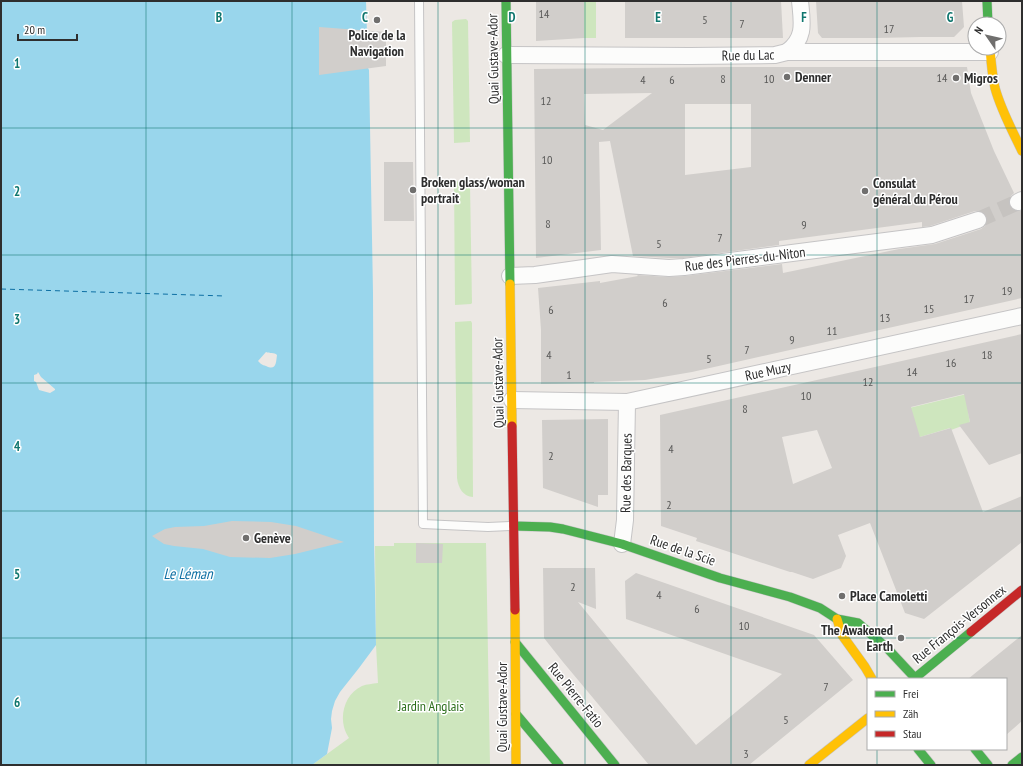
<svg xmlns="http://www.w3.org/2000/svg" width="1023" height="766" viewBox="0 0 1023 766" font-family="'PT Sans Narrow',sans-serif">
<rect width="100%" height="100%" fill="#ece8e4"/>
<g fill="#cee6be">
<rect x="584" y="1" width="12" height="37"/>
<path d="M466,19L468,21L470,142L454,143L452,22L455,20Z"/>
<path d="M454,181L470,183L472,303L471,304L455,305Z"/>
<path d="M471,321L472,323L473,497C463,497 458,487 457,478L455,322Z"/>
<path d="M975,392L968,411L970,423L951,430L950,428L920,437L901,410Z"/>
<path d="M394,543H486L490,765H312L349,738C347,735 345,731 344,727C340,711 347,693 362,686C367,684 372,684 378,683L376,645L375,546H394Z"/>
</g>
<path fill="#99d6ec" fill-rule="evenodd" d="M1,1H366L368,68L369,70L373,293L374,541L376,645L359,668L340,692L335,701L332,711L331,719L332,728L327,754L312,765H1ZM266,352C270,354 274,352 277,355C276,363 276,371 266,366C262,365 261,364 258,361ZM38,372L41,377L55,389V390L50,393L39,390L36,382L34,381V375L37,374Z"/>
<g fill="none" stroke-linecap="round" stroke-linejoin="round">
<path stroke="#0d6fa3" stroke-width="1" stroke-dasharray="5 4" stroke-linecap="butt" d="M1,289L225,296"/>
</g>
<g fill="#d1cecb" fill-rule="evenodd">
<path d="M536,1H584V38L536,41Z"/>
<path d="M625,1H781L783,38H625Z"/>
<path d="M816,1H962L964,27L954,37H921L877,38H822L818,33Z"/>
<path d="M319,27L386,32V66L319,75Z"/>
<path d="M730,67H967L971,93L994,151L1014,193L1010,197L1009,202V206L1013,210L1017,211H1022V298L692,372L645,380L594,382V383L541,384V330L538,288L600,281V283L638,276L637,275L668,277L685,276L782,264L783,273L899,249L935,244L981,229L985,226L987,222V217L984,213L980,211H975L930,226L922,227V222L779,241V245L683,258H669L633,256L610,141L599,142L601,250L536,258L534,69ZM652,93L603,130L585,125L584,94ZM685,104H751V167L685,175Z"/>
<path d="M384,162H413L414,221H384Z"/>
<path d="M1022,334V453L989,465L959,425L970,422L964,394L911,407L920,437L951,428L983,512L1022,496V542L924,619L905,613L870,523L838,535L846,556L841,568L813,579L792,572H790L696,541L697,538L661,526L660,415ZM817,430L832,468L793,484L782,437Z"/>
<path d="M608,419V495H598V507L543,488L542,420Z"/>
<path d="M232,521L271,522L296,526L344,542L295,554L270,558L230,557L203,549L174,546L164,544L152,536L165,529L175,527L204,526Z"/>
<path d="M416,543L443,544L442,563H416Z"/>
<path d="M543,568H595L596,609L578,602L696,745L782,674L626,619L625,581L636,573L814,635L853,680L749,765H649L563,662L544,638Z"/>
<path d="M1022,635V721L1006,735V679H968Z"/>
</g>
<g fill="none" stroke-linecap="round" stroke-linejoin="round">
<path stroke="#c6c3c0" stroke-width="16" stroke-dasharray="16 8" stroke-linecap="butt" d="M978,220L1018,202"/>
<defs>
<path id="lane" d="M419,1L423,524L488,527L513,526"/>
<g id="street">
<path d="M787,52C806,38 802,22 800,1"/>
<path d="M506,55L690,56L775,55L787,52H990"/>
<path d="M1018,202L1022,200"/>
<path d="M510,276L535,275L612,264L669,268L684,267L932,235L978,220"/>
<path d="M512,400L627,402L1022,316"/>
<path d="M622,544L625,520L627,402"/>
</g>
<g id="fast">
<path d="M506,1L510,284"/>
<path d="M987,1L988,24"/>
<path d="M514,526L550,527L563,529L622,544L720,578L790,597L820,608L837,619L858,623L887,648L915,678L971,632"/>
<path d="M515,642L615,765"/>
<path d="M914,679H915"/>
<path d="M516,714L559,765"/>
<path d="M918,749L931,765"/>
<path d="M975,749L988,765"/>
<path d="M1012,765L1022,757"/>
</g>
<g id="slow">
<path d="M990,48C991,61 992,75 995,88C1001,110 1012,130 1022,151"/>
<path d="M510,284L512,426"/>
<path d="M515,610L516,765"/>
<path d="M837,619L842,635L865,667L872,679"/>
<path d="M809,765L868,718"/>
</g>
<g id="jam">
<path d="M512,426L515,610"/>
<path d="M971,632L1022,590"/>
</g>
</defs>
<use href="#lane" stroke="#c5c4c5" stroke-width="10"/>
<use href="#street" stroke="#c5c4c5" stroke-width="18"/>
<use href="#fast" stroke="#c5c4c5" stroke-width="10"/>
<use href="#slow" stroke="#c5c4c5" stroke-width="10"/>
<use href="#jam" stroke="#c5c4c5" stroke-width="10"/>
<use href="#lane" stroke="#fcfcfb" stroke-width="8"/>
<use href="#street" stroke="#fcfcfb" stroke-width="16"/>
<use href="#fast" stroke="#4caf50" stroke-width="9"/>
<use href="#slow" stroke="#ffc107" stroke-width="9"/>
<use href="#jam" stroke="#c62828" stroke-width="9"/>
</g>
<path fill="none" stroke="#0f766e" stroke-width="1" stroke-opacity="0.55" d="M146,1V765M292,1V765M438,1V765M585,1V765M731,1V765M877,1V679M1,128H1022M1,255H1022M1,383H1022M1,511H1022M1,638H1022M877,749V765"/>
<g fill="#706f6e" stroke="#fff" stroke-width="1.5">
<circle cx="377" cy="20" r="4"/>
<circle cx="787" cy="77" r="4"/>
<circle cx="956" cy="78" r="4"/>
<circle cx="413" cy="190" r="4"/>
<circle cx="865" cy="191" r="4"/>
<circle cx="246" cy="538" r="4"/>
<circle cx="842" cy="596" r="4"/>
<circle cx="901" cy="638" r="4"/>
</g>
<g text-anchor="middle" stroke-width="3" stroke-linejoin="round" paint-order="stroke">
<g font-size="12" fill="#585857">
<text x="544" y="18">14</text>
<text x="705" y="24">5</text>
<text x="742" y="28">7</text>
<text x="889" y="33">17</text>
<text x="942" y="82">14</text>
<text x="723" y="83">8</text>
<text x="769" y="83">10</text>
<text x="643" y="84">4</text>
<text x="672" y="84">6</text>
<text x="546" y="105">12</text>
<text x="547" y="164">10</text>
<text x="548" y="228">8</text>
<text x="804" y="229">9</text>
<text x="720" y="242">7</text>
<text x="659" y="248">5</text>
<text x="1007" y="295">19</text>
<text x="969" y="303">17</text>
<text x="665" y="307">6</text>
<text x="929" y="313">15</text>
<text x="551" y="314">6</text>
<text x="885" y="322">13</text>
<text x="832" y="335">11</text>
<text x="792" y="344">9</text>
<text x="747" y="354">7</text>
<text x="549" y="359">4</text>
<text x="987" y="359">18</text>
<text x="709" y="363">5</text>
<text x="951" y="367">16</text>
<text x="912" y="376">14</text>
<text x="569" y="379">1</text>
<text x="868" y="386">12</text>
<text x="806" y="400">10</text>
<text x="745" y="413">8</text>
<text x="671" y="453">4</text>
<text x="551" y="460">2</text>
<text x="669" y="509">2</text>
<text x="573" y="591">2</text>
<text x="659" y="599">4</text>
<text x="697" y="613">6</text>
<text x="744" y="630">10</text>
<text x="826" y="691">7</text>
<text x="786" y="724">5</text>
<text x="746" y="758">3</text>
</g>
<g font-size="14" font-weight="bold" fill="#2e2e2e" stroke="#fff" text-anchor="start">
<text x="377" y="40" text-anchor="middle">Police de la<tspan x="377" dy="16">Navigation</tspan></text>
<text x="795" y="82">Denner</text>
<text x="964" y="83">Migros</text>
<text x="421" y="187">Broken glass/woman<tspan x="421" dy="16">portrait</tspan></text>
<text x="873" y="188">Consulat<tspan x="873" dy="16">général du Pérou</tspan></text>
<text x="254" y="543">Genève</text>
<text x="850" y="601">Place Camoletti</text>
<text x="893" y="635" text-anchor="end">The Awakened<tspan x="893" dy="16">Earth</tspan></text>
</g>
<g font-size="14" fill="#2e2e2e" stroke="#fff">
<text transform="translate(748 55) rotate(-1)" y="5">Rue du Lac</text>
<text transform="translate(493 59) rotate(-91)" y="5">Quai Gustave-Ador</text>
<text transform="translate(745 259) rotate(-7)" y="5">Rue des Pierres-du-Niton</text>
<text transform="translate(768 371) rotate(-12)" y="5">Rue Muzy</text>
<text transform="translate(498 383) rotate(-91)" y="5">Quai Gustave-Ador</text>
<text transform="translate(626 473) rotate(-89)" y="5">Rue des Barques</text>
<text transform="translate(683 550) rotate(19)" y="5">Rue de la Scie</text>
<text transform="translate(959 624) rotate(-39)" y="5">Rue François-Versonnex</text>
<text transform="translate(576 695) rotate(51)" y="5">Rue Pierre-Fatio</text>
<text transform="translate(502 707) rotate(-90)" y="5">Quai Gustave-Ador</text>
</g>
<g font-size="14" fill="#2c6e1b" stroke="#fff">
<text x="431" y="711">Jardin Anglais</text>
</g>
<g font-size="15" font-style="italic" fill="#0d6fa3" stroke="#fff">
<text x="188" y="579">Le Léman</text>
</g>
</g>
<g font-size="13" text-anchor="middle" font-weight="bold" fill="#0f766e" stroke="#fff" stroke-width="3" stroke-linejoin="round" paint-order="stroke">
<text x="219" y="22">B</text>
<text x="365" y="22">C</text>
<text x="512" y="22">D</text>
<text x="658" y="22">E</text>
<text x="804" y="22">F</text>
<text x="950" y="22">G</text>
<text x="17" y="68">1</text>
<text x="17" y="196">2</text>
<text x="17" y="324">3</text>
<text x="17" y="451">4</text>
<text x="17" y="579">5</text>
<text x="17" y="707">6</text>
</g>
<rect width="1023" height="766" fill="none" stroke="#2e2e2e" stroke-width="4"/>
<rect x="867" y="678" width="140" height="72" fill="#ffffff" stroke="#ababab"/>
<rect x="875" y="691" width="20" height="6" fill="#4caf50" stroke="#ababab"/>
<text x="903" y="698" font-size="12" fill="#2e2e2e">Frei</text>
<rect x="875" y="711" width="20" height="6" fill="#ffc107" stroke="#ababab"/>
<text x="903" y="718" font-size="12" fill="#2e2e2e">Zäh</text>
<rect x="875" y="731" width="20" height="6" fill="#c62828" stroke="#ababab"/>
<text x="903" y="738" font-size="12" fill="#2e2e2e">Stau</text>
<g transform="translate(987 36) rotate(304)"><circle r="19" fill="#ffffff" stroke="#ababab"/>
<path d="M0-3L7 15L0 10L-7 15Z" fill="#706f6e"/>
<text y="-6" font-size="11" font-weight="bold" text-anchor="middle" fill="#2e2e2e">N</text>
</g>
<path d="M18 34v6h59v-6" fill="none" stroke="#2e2e2e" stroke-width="2"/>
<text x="24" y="34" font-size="12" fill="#2e2e2e" stroke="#ffffff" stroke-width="3" paint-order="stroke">20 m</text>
</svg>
